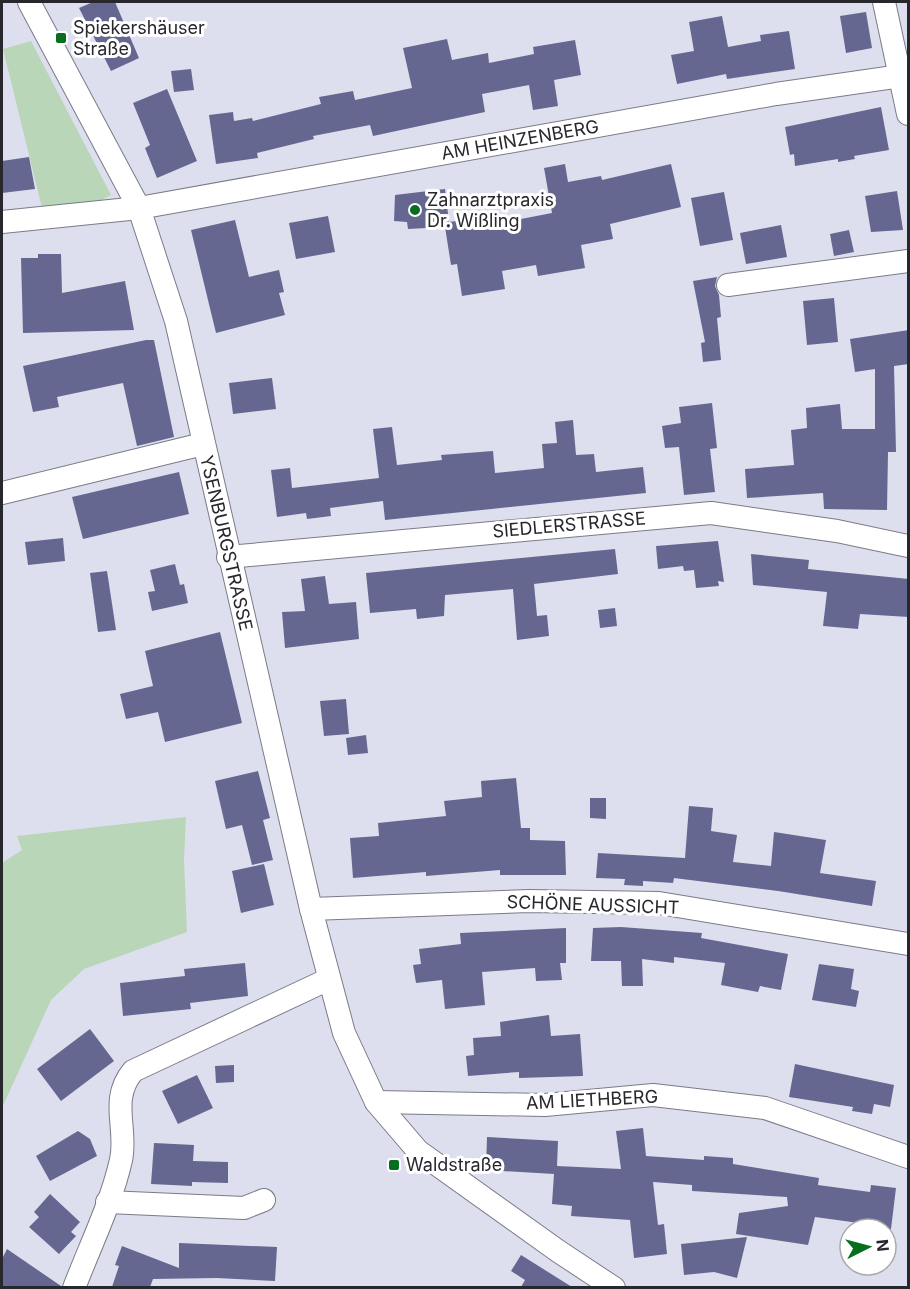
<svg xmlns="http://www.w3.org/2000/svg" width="910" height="1289" viewBox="0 0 910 1289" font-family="Inter,sans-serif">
<rect width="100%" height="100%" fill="#dedfee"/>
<g fill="#b9d6b9">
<path d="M31,41L111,195L94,204L43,212L3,49Z"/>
<path d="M186,817L184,860L187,932L84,969L51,1000L2,1108V863L22,850L17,836Z"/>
</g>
<g fill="#656791">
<path d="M93,2H115L139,58L111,71L79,8Z"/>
<path d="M866,12L872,48L846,53L840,16Z"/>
<path d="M722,16L728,47L761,41L760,35L789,31L795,69L727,79L726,74L677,84L671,55L694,51L689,22Z"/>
<path d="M447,39L452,60L488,53L489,63L534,54L533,47L575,40L581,75L554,80L558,106L533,110L529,85L482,94L485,112L373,136L370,125L313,136L314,139L257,153L258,158L216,164L209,115L233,112L234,121L252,118L253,121L321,104L319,97L353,91L355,100L412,88L403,48Z"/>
<path d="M191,69L194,90L174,92L171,71Z"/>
<path d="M167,89L197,161L157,178L145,148L150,145L133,103Z"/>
<path d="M881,107L889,150L854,156L855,159L838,162V159L795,166L794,154L790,155L785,127Z"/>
<path d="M29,157L35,189L2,193V161Z"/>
<path d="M565,164L568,182L601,176L602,180L671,164L681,207L610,224L613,239L581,245L585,268L538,276L536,265L502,271L505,289L462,296L457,264L451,265L445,227L408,229L407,222L394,221L395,195L445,189L449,222L479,218L480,227L552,213L544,168Z"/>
<path d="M897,191L903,230L871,232L865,196Z"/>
<path d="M724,192L733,240L700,246L691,198Z"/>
<path d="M328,216L335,252L296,259L289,223Z"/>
<path d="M235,220L249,277L279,270L284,292L279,293L285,315L216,333L191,230Z"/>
<path d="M781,225L787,257L746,264L740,233Z"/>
<path d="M849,230L854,252L834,256L830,234Z"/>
<path d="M38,254H61L62,293L125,281L134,330L23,333L21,258H38Z"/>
<path d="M717,277L715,286L719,295L721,317L717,318L721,360L703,362L701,343L705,342L693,281Z"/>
<path d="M834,298L838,342L807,345L803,301Z"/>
<path d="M909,330V364L894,366L896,452H888L887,510L824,509L823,493L747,498L745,469L794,465L791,430L807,428L806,408L840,404L842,429H875V369L855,372L850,339Z"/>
<path d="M146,340H154L174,437L137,446L123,383L57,397L59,407L33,412L23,366Z"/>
<path d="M272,378L276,409L233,414L229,383Z"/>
<path d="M712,403L717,448L710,449L715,492L684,495L679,447L665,448L662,426L681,423L679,407Z"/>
<path d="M573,420L576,455L594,454L596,472L643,467L646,493L385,520L383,501L330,508L331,516L307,519L306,513L277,517L271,470L290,468L292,488L379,478L373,429L392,427L397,465L442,460L441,455L493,451L495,473L544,468L542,444L557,443L555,422Z"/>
<path d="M179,472L189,514L83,539L72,497Z"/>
<path d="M63,538L65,561L28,565L25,542Z"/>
<path d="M718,541L724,582L718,581L719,586L696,588L694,570L684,571L683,566L658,569L656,546Z"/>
<path d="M615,549L618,574L534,584L537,616L547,615L549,636L517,640L513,589L445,595L444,616L417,619L416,609L370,613L366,573Z"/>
<path d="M751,554L809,560L808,569L909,579V617L860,614L858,629L823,626L827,592L753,585Z"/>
<path d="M175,564L180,585L184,584L188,603L152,611L148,592L155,591L150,570Z"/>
<path d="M107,571L116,630L98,632L90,573Z"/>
<path d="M325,576L329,604L356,602L359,639L285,648L282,612L305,611L301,579Z"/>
<path d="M615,608L617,626L600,628L598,610Z"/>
<path d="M220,632L242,723L165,742L158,712L126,719L120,694L153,686L145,651Z"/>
<path d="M346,699L349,734L324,736L320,701Z"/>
<path d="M366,735L368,753L348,755L346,738Z"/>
<path d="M258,771L270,818L263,820L273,860L252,865L242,825L226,829L215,781Z"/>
<path d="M516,778L521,828H530V840L565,841L566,875H500V870L426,876V872L353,878L350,838L379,836L378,823L446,816L444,801L482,797L481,781Z"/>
<path d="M590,798H606V819L590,818Z"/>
<path d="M689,806L713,808L711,831L737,835L733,862L771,866L774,832L826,840L820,873L876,881L872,906L778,891L674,878L673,883L643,881V886L624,885L625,879L596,878L598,853L685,858Z"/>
<path d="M264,864L274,905L241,913L232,871Z"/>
<path d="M621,927L702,933L701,938L788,954L781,990L760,986L758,992L721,985L725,963L674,957V963L642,959L643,986H622L621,961H591L593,928Z"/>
<path d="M566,928V963H560L562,980L536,981L535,968L482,972L485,1005L445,1009L442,980L416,983L413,965L421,964L419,949L461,944L460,933Z"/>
<path d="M245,963L248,996L190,1003L191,1009L123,1016L120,983L185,976L184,969Z"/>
<path d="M819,964L854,969L851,989L859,991L856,1007L812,1000Z"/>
<path d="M549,1015L551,1036L580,1034L583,1076L519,1078V1072L468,1076L466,1056L474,1055L473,1038L501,1036L500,1022Z"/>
<path d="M90,1029L114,1061L61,1101L37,1069Z"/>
<path d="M795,1064L894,1085L890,1107L874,1104L872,1114L852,1111L853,1107L789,1097Z"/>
<path d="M234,1065V1082L216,1083L215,1066Z"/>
<path d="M197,1075L213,1108L178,1124L162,1091Z"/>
<path d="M643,1128L646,1156L704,1160V1156L733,1158V1164L819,1178L818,1185L870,1192L871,1185L896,1188L891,1229H858L859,1223L815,1217L808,1245L736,1234L739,1213L788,1206L787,1197L692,1191V1185L653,1182L658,1225L664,1224L667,1254L634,1258L630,1220L571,1216L572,1206L552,1204L554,1174L486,1170L487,1137L558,1141L557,1166L621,1169L616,1131Z"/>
<path d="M78,1131L90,1139L97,1156L50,1181L36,1156Z"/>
<path d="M154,1143L194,1145L193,1161L228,1162V1183L192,1182V1186L151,1184Z"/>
<path d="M50,1194L80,1222L71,1232L76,1236L59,1254L29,1227L39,1217L34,1212Z"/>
<path d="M747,1237L737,1278L714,1272L684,1275L681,1244Z"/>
<path d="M179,1243L277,1247L275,1281L217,1278L153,1279L150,1287H112L119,1266L115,1265L122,1246L179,1268Z"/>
<path d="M7,1249L61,1286V1287H2V1259Z"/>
<path d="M521,1255L572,1287H521L525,1280L511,1271Z"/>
</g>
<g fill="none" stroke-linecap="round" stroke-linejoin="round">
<defs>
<g id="minor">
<path d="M29,2L139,208L176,321L311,909L344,1033L376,1102L418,1151L558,1251L614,1288"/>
<path d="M884,2L908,114"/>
<path d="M2,222L139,208L776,94L901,76"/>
<path d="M728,285L908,261"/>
<path d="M2,493L203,444"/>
<path d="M228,557L711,513L837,531L908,546"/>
<path d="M311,909L529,901L659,903L908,944"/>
<path d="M376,1102L545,1105L653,1095L765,1108L908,1157"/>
<path d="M107,1202L244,1208L264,1200"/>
<path d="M74,1288C90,1246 111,1204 121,1160C128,1128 109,1100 133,1071L329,979"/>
</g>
</defs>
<use href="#minor" stroke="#7a7b88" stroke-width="24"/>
<use href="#minor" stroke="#fff" stroke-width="22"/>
</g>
<g fill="#076e1d" stroke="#fff" stroke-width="2">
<rect x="55" y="32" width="12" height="12" rx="3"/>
<circle cx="415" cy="210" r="6"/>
<rect x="388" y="1159" width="12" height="12" rx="3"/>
</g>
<g text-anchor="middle" stroke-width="6" stroke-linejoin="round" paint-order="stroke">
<g font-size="18" fill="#27272d" stroke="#fff" text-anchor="start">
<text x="73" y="34">Spiekershäuser<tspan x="73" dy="21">Straße</tspan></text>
<text x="427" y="206">Zahnarztpraxis<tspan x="427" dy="21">Dr. Wißling</tspan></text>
<text x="406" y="1171">Waldstraße</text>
</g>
<g font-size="18" fill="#27272d" stroke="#fff">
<text transform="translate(520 140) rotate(-10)" y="6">AM HEINZENBERG</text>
<text transform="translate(569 525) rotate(-5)" y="6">SIEDLERSTRASSE</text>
<text transform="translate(226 543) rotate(77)" y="6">YSENBURGSTRASSE</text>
<text transform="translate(593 905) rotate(2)" y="6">SCHÖNE AUSSICHT</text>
<text transform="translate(592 1100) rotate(-3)" y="6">AM LIETHBERG</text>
</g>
</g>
<rect width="910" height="1289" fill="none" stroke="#27272d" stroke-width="6"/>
<g transform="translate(868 1247) rotate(84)"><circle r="28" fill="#ffffff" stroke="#a9a9ab" stroke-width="1.5"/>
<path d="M0-4.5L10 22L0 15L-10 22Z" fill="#076e1d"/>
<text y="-9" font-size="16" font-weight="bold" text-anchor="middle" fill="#27272d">N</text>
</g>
</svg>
